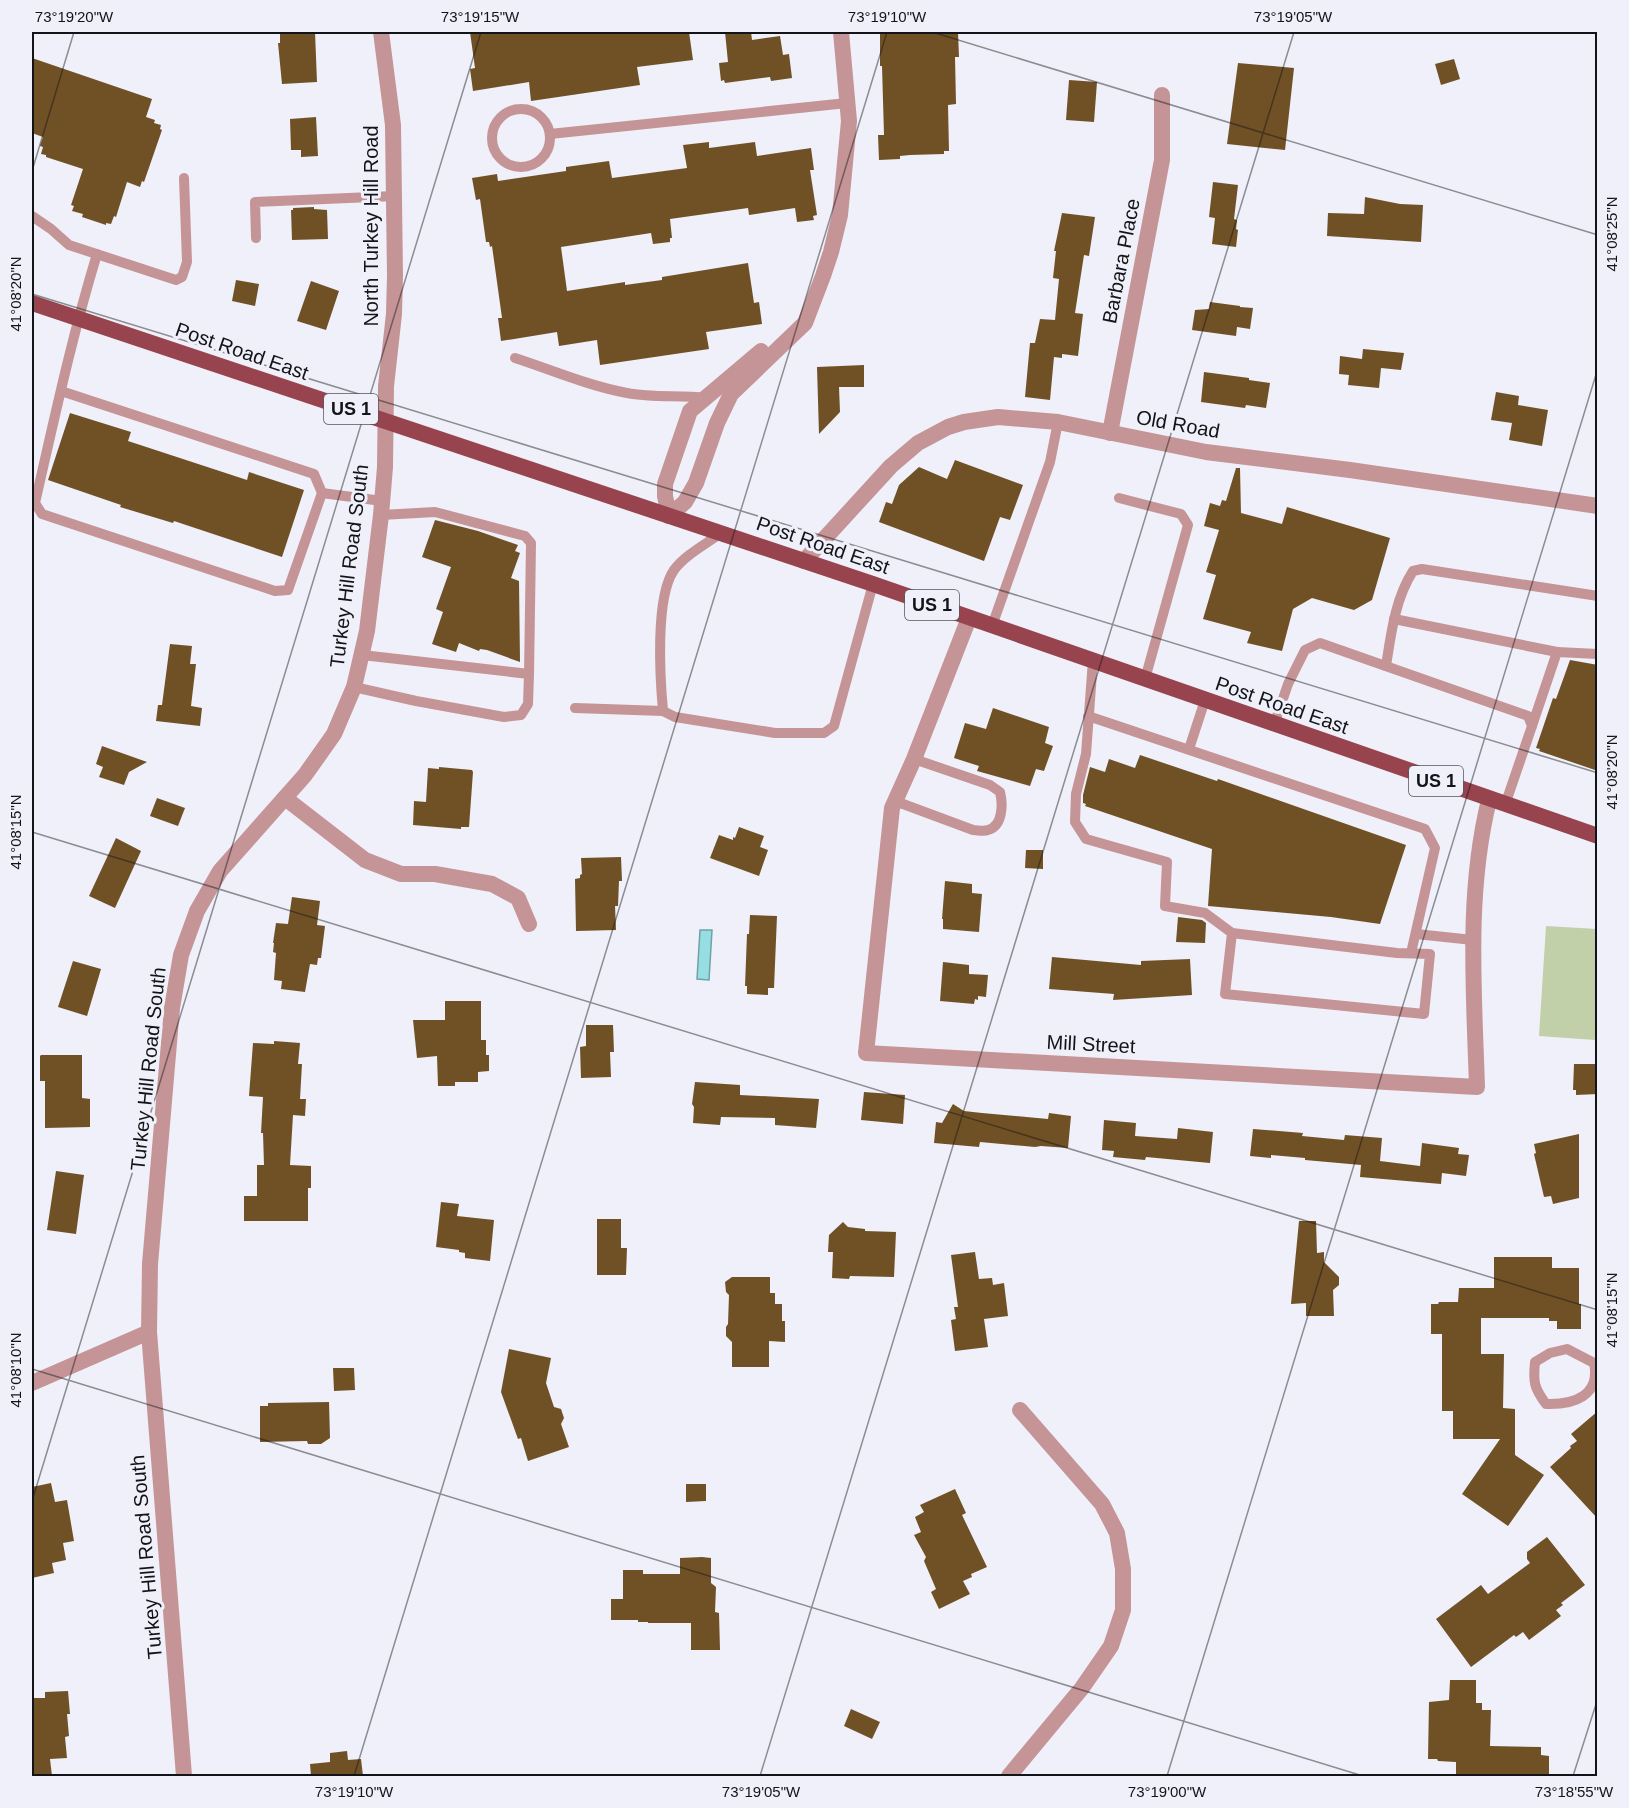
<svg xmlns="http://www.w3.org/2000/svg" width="1629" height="1808" viewBox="0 0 1629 1808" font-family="Arial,sans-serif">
<rect width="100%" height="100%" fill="#eff0f9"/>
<path fill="#c1d0a9" d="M1546,926L1597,929L1598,992L1595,1040L1539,1036Z"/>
<path fill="#96dee2" stroke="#6fa1a5" stroke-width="1.5" d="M700,930H712L709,980L697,979Z"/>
<g fill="#705126">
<path d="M280,32H315L317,82L282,84L278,43H280Z"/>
<path d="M470,32H689L693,60L637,67L640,85L531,101L529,82L473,91L470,69L475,68Z"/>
<path d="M725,32H751L752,40L780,36L783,55L789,54L792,78L771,81L770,77L725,83L724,80L721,81L719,63L728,62Z"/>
<path d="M880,32H958L959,57H955L956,104L948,105L949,151H944V154L910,155L900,156V159L879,160L878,135H884L882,66H880Z"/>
<path d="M32,58L152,99L146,117L155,120L154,123L161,125L160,129L162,130L144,182L142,181L140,187L127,182L116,217L114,216L111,224L106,223V225L82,217L83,214L72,211L74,206L71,205L83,169L46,157V155L41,154L43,147L40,146L43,137L32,133Z"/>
<path d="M1454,59L1460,79L1441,85L1435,64Z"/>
<path d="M1238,63L1294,68L1285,150L1227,144Z"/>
<path d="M1069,80L1097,82L1094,122L1066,120Z"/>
<path d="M316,117L318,156L301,157V150H291L290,119Z"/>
<path d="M709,142V148L755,142L757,156L811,148L814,170H810L817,215L813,216L814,220L797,222L795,208L749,215L748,208L670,219L672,238H670V242L653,244L651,233L561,247L567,291L625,282V285L662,280V277L748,263L754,303L759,302L762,324L706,332L709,349L600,365L597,340L559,346L557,332L501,341L498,318H502L492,246L490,247L489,242H486L480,199L476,200L472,178L497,174L498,181L566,171V167L609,161L612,178L687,168L683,145Z"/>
<path d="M1213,182L1238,185L1234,219L1237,220L1236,229L1238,230L1236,247L1212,244L1215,218L1209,217Z"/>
<path d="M1365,197L1400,204L1423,205L1421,242L1327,236L1328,213L1364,214Z"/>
<path d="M314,207V209L327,210L328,239L292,240L291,210H293V208Z"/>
<path d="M1062,213L1095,217L1089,256L1084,255L1075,313L1083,314L1078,356L1062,354V358L1054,357L1050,400L1025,397L1030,343H1035L1040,319L1055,320L1059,279L1053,278L1056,251H1054Z"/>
<path d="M236,280L259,284L255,306L232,301Z"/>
<path d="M311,281L339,291L326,330L297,321Z"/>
<path d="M1210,302L1240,306V307L1253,308L1250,329L1237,327L1236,336L1192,330L1195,310L1209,309Z"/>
<path d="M1363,349L1404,353L1401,370L1381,368L1379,388L1348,385L1349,375L1339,374L1340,356L1362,359Z"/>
<path d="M864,365V387H839L840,412L819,434L817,367Z"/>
<path d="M1204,372L1249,378V380L1270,383L1266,408L1246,405L1245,408L1201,402Z"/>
<path d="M1496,392L1519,396L1518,405L1548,410L1542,446L1509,440L1512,423L1491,420Z"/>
<path d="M70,413L131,432L128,441L247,480L249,472L304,490L282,557L174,521L173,523L120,507L121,505L48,480Z"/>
<path d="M955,460L1023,485L1010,520L1000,517L984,561L879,522L886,502L892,504L899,485L919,467L947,479Z"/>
<path d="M1236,468H1240L1241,513L1282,524L1287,507L1390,538L1372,600L1354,610L1312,598L1293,609L1282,651L1247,643L1251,632L1203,619L1216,575L1206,572L1219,530L1204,526L1210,503L1220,506L1222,500L1226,501Z"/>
<path d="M435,520L478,531L518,545L515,551L520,553L511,578L519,581L520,662L487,650L480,649L479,651L459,643L456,652L432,644L443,612L436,609L451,567L422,557Z"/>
<path d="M170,644L192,646L190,664H196L191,706L202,708L200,726L156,721L158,705H162Z"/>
<path d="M1570,660L1598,665V771L1539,751L1540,749L1536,748L1553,698L1556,699Z"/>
<path d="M993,708L1049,727L1045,743L1053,746L1044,771L1036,769L1030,786L977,771L979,766L954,758L965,723L986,729Z"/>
<path d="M102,746L147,762L129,772L124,785L99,777L103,767L96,764Z"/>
<path d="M1140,755L1217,781L1218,779L1406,845L1380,924L1331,917L1208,906L1212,849L1085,806L1086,804L1083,803V795L1090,767L1105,772L1109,759L1135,768Z"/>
<path d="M439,767L472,770L473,772L469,827H461V829L413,825L414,801L426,802L428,768L439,769Z"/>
<path d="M157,798L185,808L178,826L150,816Z"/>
<path d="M739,827L764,836L760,847L768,850L759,876L710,858L719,835L733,840V837L735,838Z"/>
<path d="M116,838L141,851L115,908L89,896Z"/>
<path d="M1026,850H1043V869L1025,868Z"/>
<path d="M621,857L622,881H619L618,906H615L616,930L576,931L575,879L580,878V875L582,874L581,858Z"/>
<path d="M945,881L972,884V893L982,894L979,932L943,929V919H942Z"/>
<path d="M292,897L320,901L317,925L325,926L321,958H318L317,965L310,964L305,992L281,989L282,981L274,980L276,953L273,952L274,943H273L276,923L288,924Z"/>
<path d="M750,915L777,916L774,988H768V995L747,994V986H745L747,934H749Z"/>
<path d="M1178,917L1202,920L1206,923L1205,943L1176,942Z"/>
<path d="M1052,957L1141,965V961L1190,959L1192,995L1113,1000L1114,994L1049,989Z"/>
<path d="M73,961L101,969L87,1016L58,1007Z"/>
<path d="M943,962L969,965V974L988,975L986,997L978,996V1000L975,999L974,1004L940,1001Z"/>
<path d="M445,1001H481V1040H486V1055H489V1071L478,1072V1082H455V1086H438L437,1056L417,1058L413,1020H445Z"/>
<path d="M586,1025H613L614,1052H610L611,1077L581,1078L580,1047L586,1046Z"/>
<path d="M274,1041L300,1043L298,1064H302L300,1099H306L305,1116L293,1115L290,1165L311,1166V1188H308V1221H244V1196H257V1165H264L263,1133H261L263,1097L249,1096L253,1043L274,1044Z"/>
<path d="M41,1055H82V1098L90,1099V1127L45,1128V1081H40V1056Z"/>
<path d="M1574,1064H1598V1094L1576,1095V1090H1573Z"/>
<path d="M695,1082L740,1085V1095L819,1099L816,1128L775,1125V1118L721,1117L720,1125L693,1123L694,1107L692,1104Z"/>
<path d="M864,1092L905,1095L903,1124L861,1120Z"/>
<path d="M953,1104L964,1111L982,1113L1048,1119L1049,1113L1071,1116L1068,1148L1041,1146L1035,1147L980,1142L979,1147L934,1143L936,1122L942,1123Z"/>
<path d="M1104,1120L1136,1123L1135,1136L1177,1139L1178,1128L1213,1132L1210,1163L1146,1157L1145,1160L1113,1157L1114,1151L1102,1150Z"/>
<path d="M1253,1129L1303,1133L1302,1136L1344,1140L1345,1135L1382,1138L1380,1161L1420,1166L1422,1143L1459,1148L1458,1154L1469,1155L1466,1176L1442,1173L1441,1184L1360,1177L1361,1165L1305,1160V1158L1271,1155V1158L1250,1156Z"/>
<path d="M1579,1134V1198L1553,1204L1551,1196L1544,1197L1534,1154L1536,1153L1534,1144Z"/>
<path d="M56,1171L84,1175L76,1234L47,1230Z"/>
<path d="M441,1202L459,1204L457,1216L494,1220L490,1261L465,1258V1253L459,1252V1250L436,1247Z"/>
<path d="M597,1219H621V1248H627L626,1275H597Z"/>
<path d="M1299,1221H1316L1317,1253L1324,1252V1262L1339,1277V1285L1333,1290L1334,1316H1306V1303L1291,1304Z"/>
<path d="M843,1222L848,1227L865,1229V1231L896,1232L894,1277L850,1276L849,1279L832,1278L833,1252H828L829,1235Z"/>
<path d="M975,1252L979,1279L992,1278L993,1285L1004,1283L1008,1316L984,1319L988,1347L955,1351L951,1320L956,1319L954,1307H958L951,1255Z"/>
<path d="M1494,1257H1552V1268H1579V1304H1581V1329H1557V1321H1549V1318H1481V1354H1504L1503,1408L1515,1409V1455L1544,1475L1508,1526L1462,1494L1500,1439H1453V1411H1442V1334H1431V1304H1438L1439,1302H1458L1459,1288H1494Z"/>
<path d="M732,1277H770V1293H775V1304H782V1321H785V1342L769,1341V1367H732V1342L726,1336V1327L728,1324L729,1295L726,1292L725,1282Z"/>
<path d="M509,1349L551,1358L546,1383L554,1407L561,1409L564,1418L561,1424L569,1447L528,1461L521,1438L518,1439L501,1392Z"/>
<path d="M333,1368H354L355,1390L334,1391Z"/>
<path d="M329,1402L330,1438L321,1444H308L307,1441L260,1442V1406H268V1403Z"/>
<path d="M1598,1411V1519L1550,1467L1571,1448L1570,1446L1577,1441L1571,1434Z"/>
<path d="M51,1483L55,1502L67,1500L74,1541L63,1543L66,1560L52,1563L54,1573L32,1578V1487Z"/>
<path d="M686,1484H706V1501L686,1502Z"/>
<path d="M955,1489L966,1513L962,1515L987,1567L971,1574L972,1577L963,1581L970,1594L939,1609L931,1592L936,1589L924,1561L926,1557L914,1535L921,1532L915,1517L924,1512L920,1505Z"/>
<path d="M1547,1537L1585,1585L1561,1603L1563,1605L1556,1610L1561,1616L1529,1640L1523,1632L1516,1637L1514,1635L1471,1667L1436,1619L1481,1585L1488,1594L1530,1563L1527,1559V1552Z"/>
<path d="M702,1557L711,1558V1583L716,1587L715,1612L719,1613L720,1650H691V1623H648V1622H638V1620H611V1599H623V1570H643V1574H680V1558Z"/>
<path d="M1450,1680H1476V1703H1482V1710H1491L1490,1746L1541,1747V1755L1549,1756V1776H1456V1762L1438,1761L1437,1759H1428L1429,1702L1449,1700Z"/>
<path d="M68,1691L70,1714H67L69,1736L65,1737L67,1758L50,1759L52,1776H32V1701H34V1698H45V1692Z"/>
<path d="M851,1709L880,1722L872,1739L844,1726Z"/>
<path d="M347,1751L348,1760L361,1759L363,1776H311L310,1764L330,1762V1753Z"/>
</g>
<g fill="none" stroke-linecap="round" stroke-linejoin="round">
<g stroke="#c59497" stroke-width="10">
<circle cx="521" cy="138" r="29"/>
<path d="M550,134L847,103"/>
<path d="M32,216L51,229L69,245L176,280L182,277L187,262L184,178"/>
<path d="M256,238L255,202L395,196"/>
<path d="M515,358C552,370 589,386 627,393C653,398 679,395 706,398"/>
<path d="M61,391L314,474L322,493L288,590L275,591L42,514L35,503C54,420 72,336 97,254"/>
<path d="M322,493L382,501"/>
<path d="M1119,498L1181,514L1188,525L1145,679"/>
<path d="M381,515L435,512L525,536L531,543L529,674"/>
<path d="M1394,619L1557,652L1532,726"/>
<path d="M992,626L1050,462L1058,422"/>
<path d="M1557,652L1598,654"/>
<path d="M1093,660L1086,754L1076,794L1075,822L1086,839L1167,862L1165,906L1205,913L1232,933L1397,953L1430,954L1424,1014L1225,994L1232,933"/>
<path d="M1386,666C1391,634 1395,599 1413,571L1422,569L1598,596"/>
<path d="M354,687L416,701L504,717L521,715L528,704L529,674L362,655"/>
<path d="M575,708L663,711L675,717L775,733H824L834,726L873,584"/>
<path d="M663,711C660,678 655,597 674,570C685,555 706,544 721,533"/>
<path d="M1088,716L1425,829L1435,848L1411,953"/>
<path d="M1274,725L1288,684L1305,650L1320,643L1528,716L1532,726L1505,805"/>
<path d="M1189,749L1205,700"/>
<path d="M895,801L973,830C978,830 983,832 988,830C1003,826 1003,804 1000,792L990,785L914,759"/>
<path d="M1416,934L1473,940"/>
<path d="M1567,1349L1594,1363C1601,1396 1573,1405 1546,1404C1534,1388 1533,1382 1535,1362L1550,1353Z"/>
</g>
<g stroke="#c59497" stroke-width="16">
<path d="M1110,433L1162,160V95"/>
<path d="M669,516L685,502L696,483L717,423L731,394L805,323L823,276L831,252L840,215L849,121L841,32"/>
<path d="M669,516L665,496V484L690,411L761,351"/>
<path d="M804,561L891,466L918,443L948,427L964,422L998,417L1058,422L1206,452L1350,470L1598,506"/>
<path d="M969,618L914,759L892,808L866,1053L1477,1087C1474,991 1466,893 1489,800"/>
<path d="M285,798L365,860L401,874H435L492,884L518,898L529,924"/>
<path d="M32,1383L149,1332"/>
<path d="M1009,1776L1082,1688L1111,1646L1123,1610V1569L1117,1533L1102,1504L1020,1410"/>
</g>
<path stroke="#c59497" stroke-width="16" d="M184,1776L149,1332L150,1264L172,1008L181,955L197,911L220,871L305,775L334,734L354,687L367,631L381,515L385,467L386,386L394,314L395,275L393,125L381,32"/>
<path stroke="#97444f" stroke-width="16" d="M32,303L873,584L1598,836"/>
</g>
<path fill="none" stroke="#131417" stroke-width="1.5" stroke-opacity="0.45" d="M932,32L1598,235M32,171L74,32M32,294L1598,773M32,832L1598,1310M32,1369L1363,1776M32,1501L481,32M354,1776L887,32M760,1776L1294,32M1167,1776L1598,368M1573,1776L1598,1698"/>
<g text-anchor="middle" stroke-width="6" stroke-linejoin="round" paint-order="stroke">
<g fill="#eff0f9" stroke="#55565b" stroke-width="1.5">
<rect x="324" y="394" width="54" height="30" rx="4.5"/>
<rect x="905" y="590" width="54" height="30" rx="4.5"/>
<rect x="1409" y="766" width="54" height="30" rx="4.5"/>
</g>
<g font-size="18" font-weight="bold" fill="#131417">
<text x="351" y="415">US 1</text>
<text x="932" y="611">US 1</text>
<text x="1436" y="787">US 1</text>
</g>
<g font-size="20" fill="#131417" stroke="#eff0f9">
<text transform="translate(371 226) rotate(-90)" y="7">North Turkey Hill Road</text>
<text transform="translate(1121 261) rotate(-79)" y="7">Barbara Place</text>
<text transform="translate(242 351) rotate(19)" y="7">Post Road East</text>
<text transform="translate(1178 424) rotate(10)" y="7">Old Road</text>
<text transform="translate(823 545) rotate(19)" y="7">Post Road East</text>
<text transform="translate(349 566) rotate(-83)" y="7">Turkey Hill Road South</text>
<text transform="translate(1282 705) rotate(19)" y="7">Post Road East</text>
<text transform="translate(1091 1044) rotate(3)" y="7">Mill Street</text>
<text transform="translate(148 1069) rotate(-84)" y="7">Turkey Hill Road South</text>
<text transform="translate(146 1557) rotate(-95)" y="7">Turkey Hill Road South</text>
</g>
</g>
<rect width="1629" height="1808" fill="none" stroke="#eff0f9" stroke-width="66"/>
<rect x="33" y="33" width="1563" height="1742" fill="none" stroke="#131417" stroke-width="2"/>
<g font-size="15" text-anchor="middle" fill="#131417">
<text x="74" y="22">73°19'20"W</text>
<text x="480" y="22">73°19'15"W</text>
<text x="887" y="22">73°19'10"W</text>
<text x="1293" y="22">73°19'05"W</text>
<text transform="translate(1612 234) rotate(-90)" y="5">41°08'25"N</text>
<text transform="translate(16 294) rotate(-90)" y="5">41°08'20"N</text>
<text transform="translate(1612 772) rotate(-90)" y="5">41°08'20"N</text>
<text transform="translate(16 832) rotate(-90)" y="5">41°08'15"N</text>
<text transform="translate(1612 1310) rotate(-90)" y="5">41°08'15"N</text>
<text transform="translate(16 1370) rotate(-90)" y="5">41°08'10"N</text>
<text x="354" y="1797">73°19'10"W</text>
<text x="761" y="1797">73°19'05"W</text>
<text x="1167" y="1797">73°19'00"W</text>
<text x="1574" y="1797">73°18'55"W</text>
</g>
</svg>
